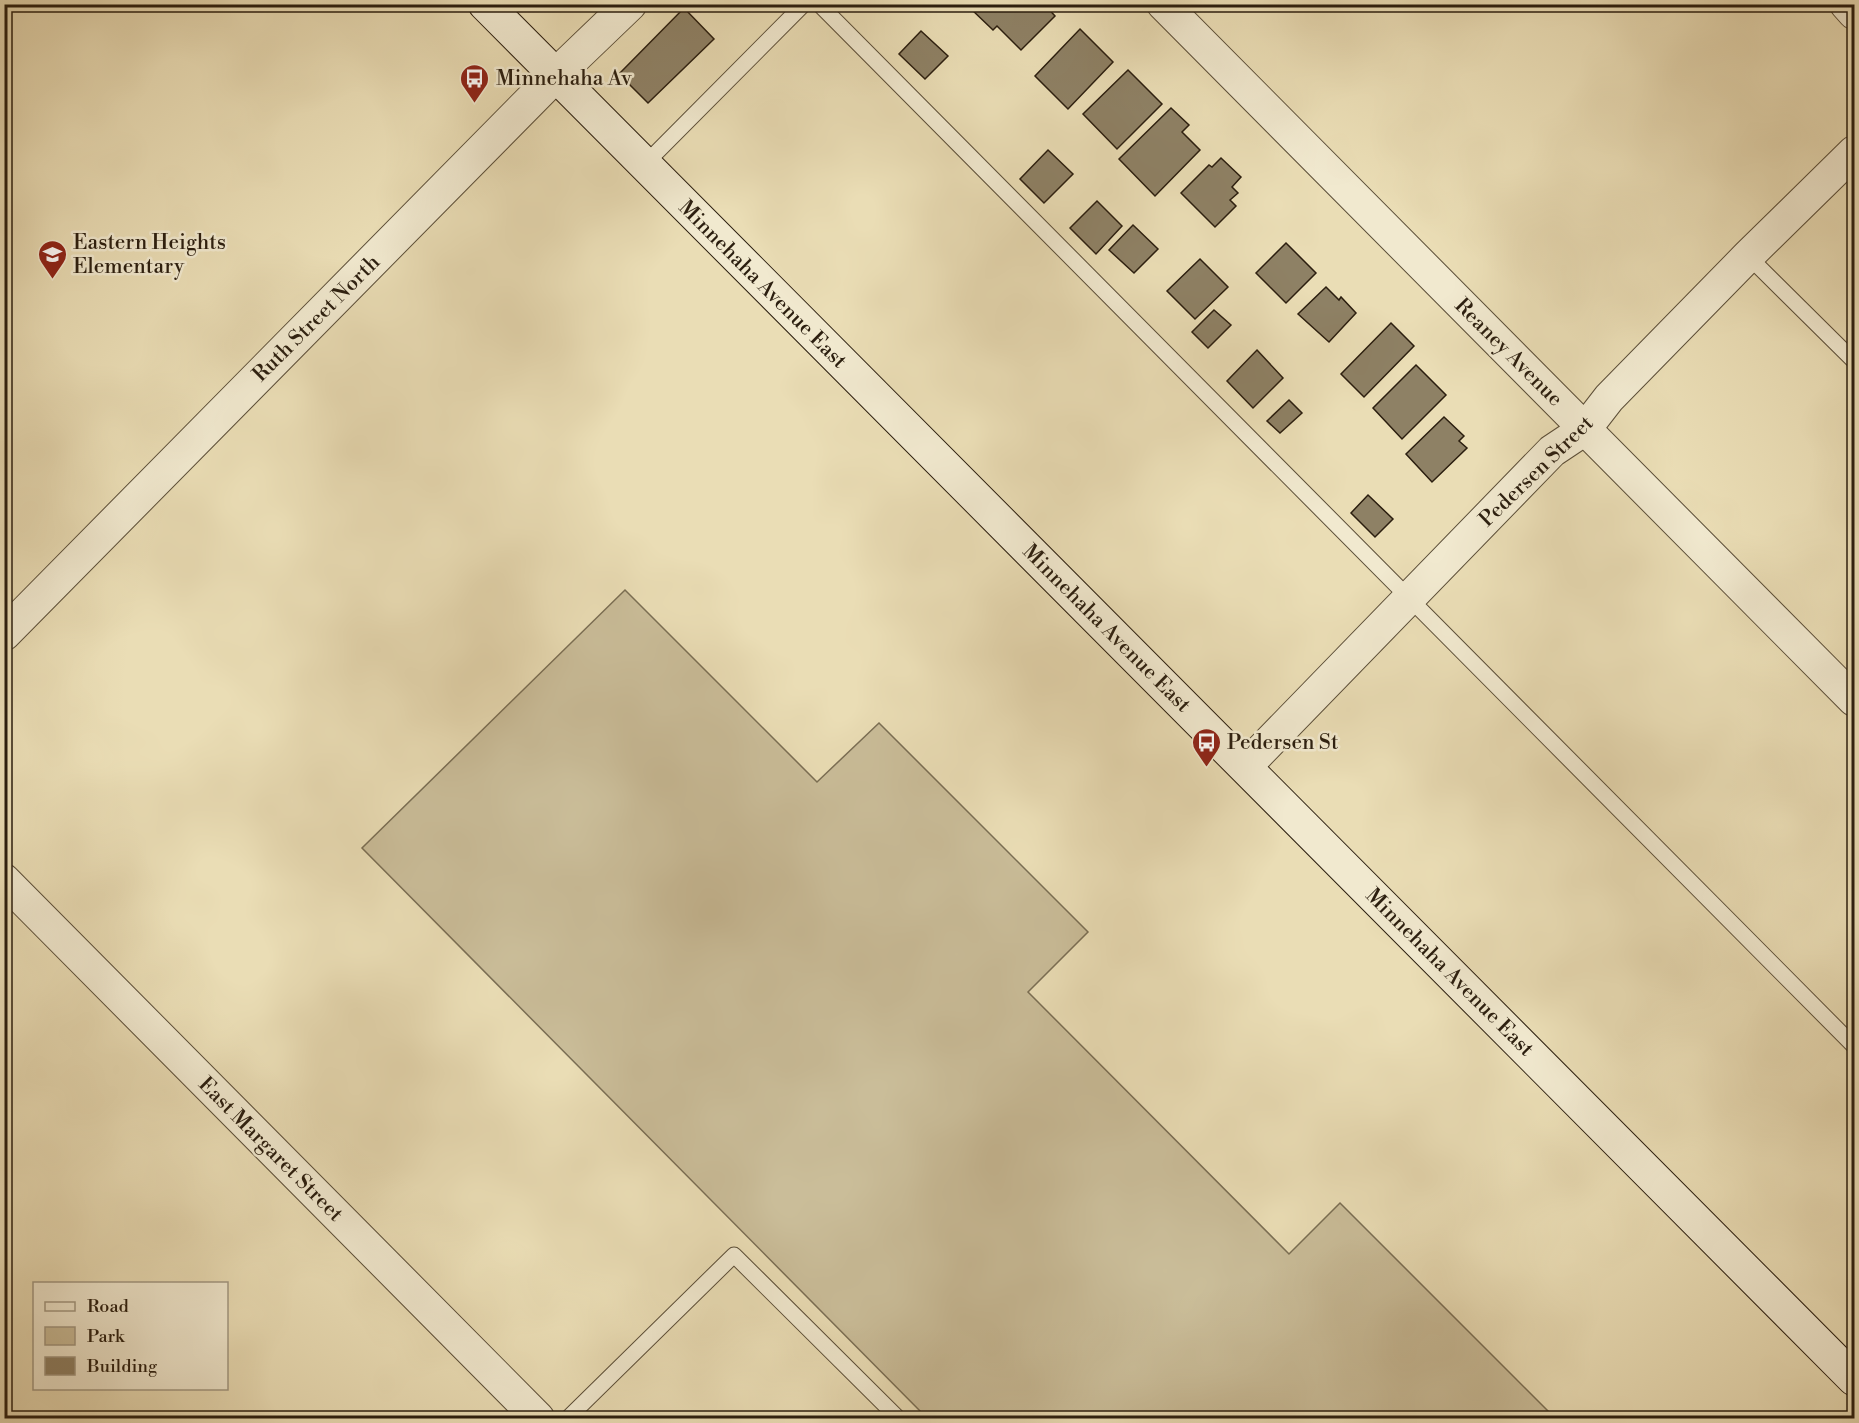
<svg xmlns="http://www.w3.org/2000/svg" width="1859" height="1423" viewBox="0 0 1859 1423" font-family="'Libre Bodoni',serif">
<rect width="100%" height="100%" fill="#eaddb5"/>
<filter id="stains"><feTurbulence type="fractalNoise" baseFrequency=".00333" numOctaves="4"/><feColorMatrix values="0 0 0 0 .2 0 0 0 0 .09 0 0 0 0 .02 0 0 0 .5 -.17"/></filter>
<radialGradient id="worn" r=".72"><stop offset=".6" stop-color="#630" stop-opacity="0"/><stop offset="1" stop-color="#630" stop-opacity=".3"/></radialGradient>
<path fill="#cabd99" stroke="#7a6e54" stroke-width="1.5" d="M625,590L817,782L879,723L1088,932L1028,992L1289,1254L1340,1203L1555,1418H927L362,848Z"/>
<g fill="#8e8165" stroke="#2b1e0f" stroke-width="1.5">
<path d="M975,4H1044L1055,16L1021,50L997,26L993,30L971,9Z"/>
<path d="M684,8L714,39L648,103L619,74Z"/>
<path d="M1080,29L1113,62L1068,109L1035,76Z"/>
<path d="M921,31L948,56L925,79L899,54Z"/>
<path d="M1128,70L1162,104L1117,149L1083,114Z"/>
<path d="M1171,108L1189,125L1182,132L1200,150L1155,196L1119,159Z"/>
<path d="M1048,150L1073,174L1044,203L1020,179Z"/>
<path d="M1221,158L1241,177L1232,187L1238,193L1230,200L1236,206L1215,227L1181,193L1209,165L1212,167Z"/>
<path d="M1097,201L1122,226L1096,254L1070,228Z"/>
<path d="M1133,225L1158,249L1134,273L1109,250Z"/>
<path d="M1286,243L1316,273L1286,303L1256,273Z"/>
<path d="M1200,259L1228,287L1195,319L1167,291Z"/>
<path d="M1326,287L1339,300L1341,297L1356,313L1329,342L1298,314Z"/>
<path d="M1214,310L1231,325L1208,348L1192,332Z"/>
<path d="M1391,323L1414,346L1364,397L1341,374Z"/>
<path d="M1257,350L1283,378L1253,408L1227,381Z"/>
<path d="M1416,365L1446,395L1402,439L1373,408Z"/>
<path d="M1289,400L1302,413L1280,433L1267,421Z"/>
<path d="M1444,417L1464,436L1459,441L1467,448L1432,482L1406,454Z"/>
<path d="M1368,495L1393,519L1375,537L1351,513Z"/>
</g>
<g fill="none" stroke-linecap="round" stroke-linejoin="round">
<defs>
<g id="service">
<path d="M819,4L1854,1046"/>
<path d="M644,165L804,4"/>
<path d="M1748,256L1854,361"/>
<path d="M568,1418L734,1255L898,1418"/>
</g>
<g id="minor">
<path d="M1163,4L1854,700"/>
<path d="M1846,4L1854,13"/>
<path d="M1246,766L1552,451L1585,429L1609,398L1748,256L1854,152"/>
<path d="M4,880L538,1418"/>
</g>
<path id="tertiary" d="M4,634L555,76L630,4"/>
<path id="secondary" d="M485,4L1854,1379"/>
</defs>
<use href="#service" stroke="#5b4e38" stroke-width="17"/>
<use href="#minor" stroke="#5b4e38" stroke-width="34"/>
<use href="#tertiary" stroke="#5b4e38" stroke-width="35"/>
<use href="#secondary" stroke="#2b1e0f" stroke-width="35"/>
<use href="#service" stroke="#f1e9cf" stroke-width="15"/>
<use href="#minor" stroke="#f1e9cf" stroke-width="32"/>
<use href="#tertiary" stroke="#f1e9cf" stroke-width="33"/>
<use href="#secondary" stroke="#f1e9cf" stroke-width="33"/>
</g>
<defs>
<symbol id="bus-pin" viewBox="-11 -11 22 30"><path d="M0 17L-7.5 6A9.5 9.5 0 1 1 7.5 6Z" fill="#8f2418" stroke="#f1e9cf"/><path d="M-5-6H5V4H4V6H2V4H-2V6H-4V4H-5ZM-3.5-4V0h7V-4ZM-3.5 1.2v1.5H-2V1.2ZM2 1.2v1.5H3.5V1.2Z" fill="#fff"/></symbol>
<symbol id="school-pin" viewBox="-11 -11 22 30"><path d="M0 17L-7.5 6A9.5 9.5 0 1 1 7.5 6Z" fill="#8f2418" stroke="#f1e9cf"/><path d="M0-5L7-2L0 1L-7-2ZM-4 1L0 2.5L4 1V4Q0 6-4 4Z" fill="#fff"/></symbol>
</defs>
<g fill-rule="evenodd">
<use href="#bus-pin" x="458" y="62" width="33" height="45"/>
<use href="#school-pin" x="36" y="238" width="33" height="45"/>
<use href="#bus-pin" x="1190" y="726" width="33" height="45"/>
</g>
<g text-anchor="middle" stroke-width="5" stroke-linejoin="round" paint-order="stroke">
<g font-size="21" fill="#2b1e0f" stroke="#f1e9cf" text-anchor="start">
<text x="496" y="85">Minnehaha Av</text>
<text x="73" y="249">Eastern Heights<tspan x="73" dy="24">Elementary</tspan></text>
<text x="1227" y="749">Pedersen St</text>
</g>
<g font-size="21" fill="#2b1e0f" stroke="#f1e9cf">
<text transform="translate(763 284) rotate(45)" y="7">Minnehaha Avenue East</text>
<text transform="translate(316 318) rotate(-45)" y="7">Ruth Street North</text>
<text transform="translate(1509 352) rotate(45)" y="7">Reaney Avenue</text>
<text transform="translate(1536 471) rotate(-44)" y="7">Pedersen Street</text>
<text transform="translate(1107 628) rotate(45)" y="7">Minnehaha Avenue East</text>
<text transform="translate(1450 972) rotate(45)" y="7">Minnehaha Avenue East</text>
<text transform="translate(271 1149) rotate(45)" y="7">East Margaret Street</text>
</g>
</g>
<rect width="1859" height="1423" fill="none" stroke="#eaddb5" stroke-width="24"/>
<rect x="6" y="6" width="1847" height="1411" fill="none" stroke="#2b1e0f" stroke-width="3"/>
<rect x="12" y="12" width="1835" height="1399" fill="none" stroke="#2b1e0f" stroke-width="1.5"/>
<rect x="33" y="1282" width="195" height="108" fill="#f1e9cf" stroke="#a29882" stroke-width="1.5"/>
<rect x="45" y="1302" width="30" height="9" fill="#f1e9cf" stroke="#a29882" stroke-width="1.5"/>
<text x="87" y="1312" font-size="18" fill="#2b1e0f">Road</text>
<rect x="45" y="1327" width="30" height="18" fill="#cabd99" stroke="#a29882" stroke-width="1.5"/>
<text x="87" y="1342" font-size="18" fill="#2b1e0f">Park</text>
<rect x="45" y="1357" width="30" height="18" fill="#8e8165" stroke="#a29882" stroke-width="1.5"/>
<text x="87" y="1372" font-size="18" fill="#2b1e0f">Building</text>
<rect width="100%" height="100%" filter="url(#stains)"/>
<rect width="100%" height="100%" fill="url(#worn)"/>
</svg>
